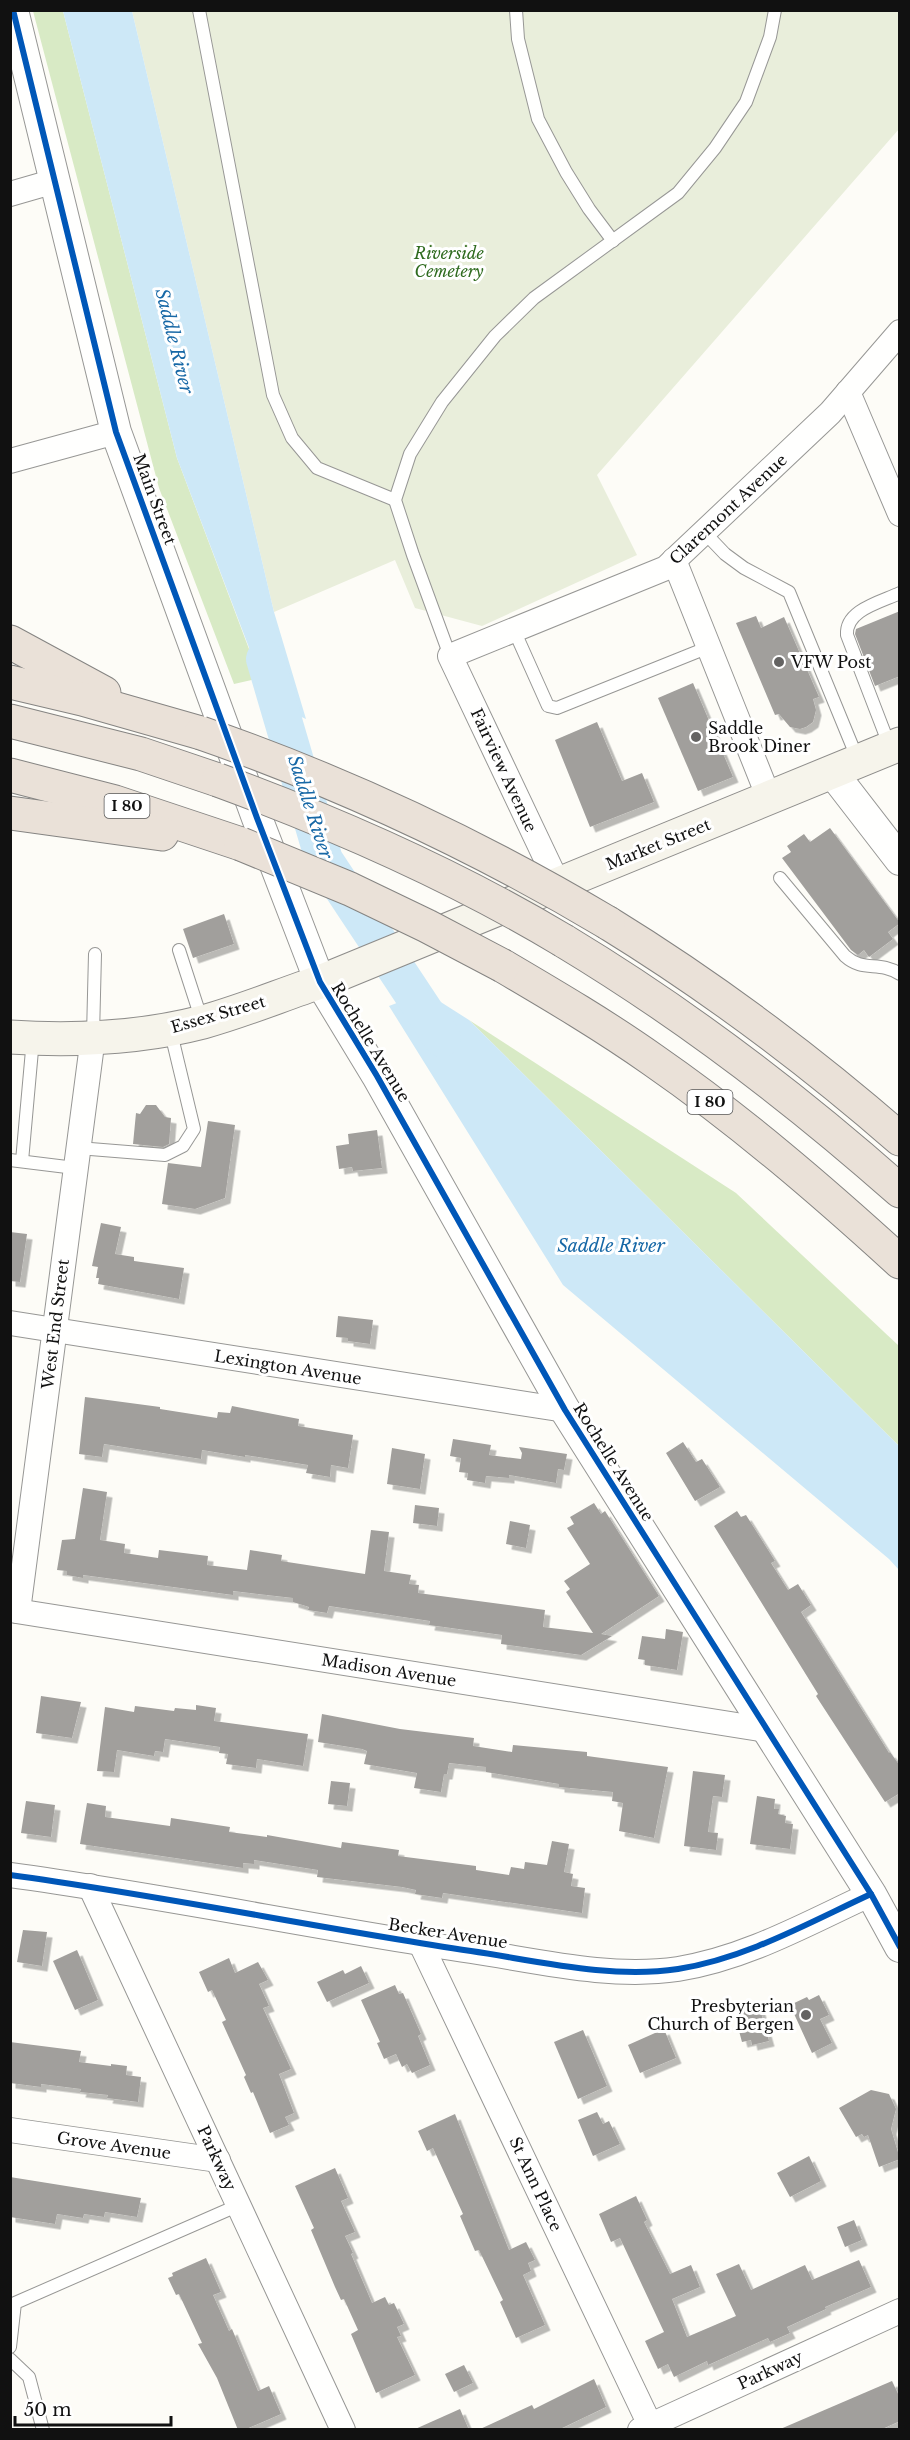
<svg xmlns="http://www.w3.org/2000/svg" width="910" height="2440" viewBox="0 0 910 2440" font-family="'Libre Baskerville',serif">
<defs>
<filter id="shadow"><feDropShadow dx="5.5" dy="5.5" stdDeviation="0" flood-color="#0004"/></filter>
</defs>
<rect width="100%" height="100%" fill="#fdfcf7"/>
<g fill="#d8eac5">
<path d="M33,11H63L177,458L260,678L234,684L159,488Z"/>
<path d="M469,1020L736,1193L899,1346V1446Z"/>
</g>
<path fill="#e9eedb" d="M132,11H899V129L597,475L637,555L482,626L415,608L395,560L274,612Z"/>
<g fill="#cde8f7">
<path d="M63,11H132L274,612L306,719L270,703L177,458Z"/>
<path d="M425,992L469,1020L899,1446V1570L889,1559L563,1285L389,1006Z"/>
</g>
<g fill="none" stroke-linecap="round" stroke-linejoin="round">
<path stroke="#cde8f7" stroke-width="38" d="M265,659L324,860L442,1038"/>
</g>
<g fill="#a19f9c" filter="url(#shadow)">
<path d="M900,611V676L875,686L855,634L856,629Z"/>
<path d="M756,616L761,628L784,617L819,697L813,699L816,710L813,722L806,727L800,729L790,727L779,714L775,715L736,623Z"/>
<path d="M693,683L733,777L698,791L658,698Z"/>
<path d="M597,722L622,781L642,773L654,802L590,827L555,740Z"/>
<path d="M830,828L900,923L888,932L893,939L869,957L864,950L858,955L851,950L782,858L791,852L787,846L804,834L810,842Z"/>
<path d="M224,914L234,944L193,958L183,929Z"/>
<path d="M146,1105H156L165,1117L171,1118L169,1144L163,1147L133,1144L136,1113L140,1114Z"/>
<path d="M208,1121L235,1125L225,1198L195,1209L162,1204L168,1163L201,1167Z"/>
<path d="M377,1130L382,1168L353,1171L352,1167L339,1169L336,1146L349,1144L348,1134Z"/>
<path d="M101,1223L121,1227L115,1254L134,1257V1261L184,1268L179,1299L98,1284L99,1278H96L98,1267L92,1266Z"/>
<path d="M10,1232L27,1234L20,1282L10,1281Z"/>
<path d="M338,1316L373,1320L370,1344L348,1341V1338L336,1337Z"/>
<path d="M85,1397L160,1407V1409L217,1418L218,1412L230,1413L232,1406L299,1419L298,1426L353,1435L348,1468L331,1465L330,1477L306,1473L308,1465L245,1455V1457L202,1450L201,1459L104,1444L102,1457L79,1454Z"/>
<path d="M453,1439L491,1445L489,1455L521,1459L522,1453L519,1447L567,1454L564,1470L558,1469L556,1483L509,1475V1478L486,1476L485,1483L467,1480L468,1473L459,1472L461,1458L450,1456Z"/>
<path d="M683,1442L696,1462L702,1459L720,1487L695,1501L666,1453Z"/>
<path d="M392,1448L425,1454L420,1489L387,1484Z"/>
<path d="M83,1488L107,1492L100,1540L125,1544L124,1553L158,1558L159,1550L208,1556L207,1565L247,1570L250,1550L282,1555L281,1561L365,1574L371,1530L389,1532L384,1571L411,1575L409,1584L419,1585L418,1593L545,1610L543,1627L593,1633L566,1592L570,1589L564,1581L590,1564L567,1528L574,1524L570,1517L594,1503L601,1514L605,1511L659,1596L601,1634L612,1636L581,1655L501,1644L502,1635L429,1625L430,1621L329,1606L327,1613L308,1610L309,1607L293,1602V1598L233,1591V1595L83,1575V1578L67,1575V1571L57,1570L62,1540L75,1539Z"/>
<path d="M415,1505L439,1508L437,1526L413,1523Z"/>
<path d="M737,1511L741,1517L746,1515L775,1561L771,1563L788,1590L798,1584L811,1605L801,1612L889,1753L890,1752L900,1766V1793L885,1802L816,1696L818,1694L714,1526Z"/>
<path d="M510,1521L530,1525L526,1548L506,1544Z"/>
<path d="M666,1629L683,1632L677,1670L645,1665V1660L638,1659L642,1636L665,1639Z"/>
<path d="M41,1696L81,1702L72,1738L36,1733Z"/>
<path d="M196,1705L216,1708L214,1721L308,1734L303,1766L257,1759L256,1768L226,1764L228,1754L219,1753L220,1747L165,1739L163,1752L155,1751L154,1756L117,1750L114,1772L97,1771L105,1707L134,1712L135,1706L174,1711L175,1708L196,1710Z"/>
<path d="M322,1714L400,1729L474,1738L473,1746L512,1752L513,1745L587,1752V1756L668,1767L654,1838L619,1831L623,1803L612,1801L613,1792L559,1787V1784L486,1772V1767L449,1763L447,1774H444L441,1792L414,1788L417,1773L364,1764L367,1751L362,1749L318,1742Z"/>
<path d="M693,1771L725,1775L722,1797L713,1796L708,1832L718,1833L716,1850L684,1846Z"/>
<path d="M331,1781L350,1783L347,1806L328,1804Z"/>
<path d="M757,1796L775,1799L774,1809H779L778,1814L786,1816L785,1823L793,1824L790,1849L750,1844Z"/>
<path d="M26,1801L55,1805L51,1837L21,1833Z"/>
<path d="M87,1803L106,1806L105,1817L170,1826L171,1818L230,1827L229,1832L267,1837V1835L341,1848L342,1842L378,1847L399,1850L398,1856L476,1866V1870L509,1875L511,1867L524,1869L525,1862L547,1865L552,1841L569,1844L564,1872L573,1874L571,1886L585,1888L582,1913L443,1893L442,1898L415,1894L416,1890L402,1887L317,1877L318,1870L254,1860V1864L243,1863V1868L80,1844Z"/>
<path d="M23,1930L47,1932L42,1966L17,1962Z"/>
<path d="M77,1950L98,2000L75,2010L53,1961Z"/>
<path d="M229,1958L235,1973L258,1962L268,1980L259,1984L269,2006L263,2008L291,2069L279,2074L294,2113L285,2117L289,2125L270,2133L253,2092L251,2093L244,2077L246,2075L222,2022L226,2020L212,1990L208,1992L199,1972Z"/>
<path d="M361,1966L369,1983L327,2002L317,1982L343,1970L345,1974Z"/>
<path d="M395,1985L399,1994L403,1993L421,2034L418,2036L430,2065L412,2073L407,2064L402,2067L396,2054L384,2059L377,2043L380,2042L361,2000Z"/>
<path d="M819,1995L829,2015L820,2019L832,2043L812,2053L790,2005L807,1997L809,2000Z"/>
<path d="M758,2002L769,2041L752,2045L751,2040L742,2042L733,2009Z"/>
<path d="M664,2029L676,2058L640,2073L628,2045Z"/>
<path d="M583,2030L607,2086L578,2099L554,2042Z"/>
<path d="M10,2042L81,2051L79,2062L111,2066V2064L127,2066L126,2075L141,2077L138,2102L107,2098L108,2095L80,2092L81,2089L41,2084V2087L10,2083Z"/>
<path d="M871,2090L889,2094L896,2109L891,2129L900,2159L879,2167L868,2135L864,2137L862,2134L856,2137L839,2108Z"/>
<path d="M597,2112L603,2124L609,2121L620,2144L593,2156L578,2120Z"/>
<path d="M455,2114L509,2250L526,2242L535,2260L528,2263L531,2271L523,2275L545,2325L516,2338L500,2302L503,2300L479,2250L475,2251L460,2216L463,2214L433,2148L427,2151L418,2131Z"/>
<path d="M809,2156L821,2181L790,2197L777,2173Z"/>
<path d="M335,2168L348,2198L341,2201L355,2232L345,2236L353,2253L351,2254L372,2303L385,2297L389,2305L394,2303L404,2324L397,2327L401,2336L397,2337L415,2375L376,2393L351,2334L358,2330L344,2299L341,2300L335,2287L311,2230L314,2228L295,2186Z"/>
<path d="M10,2177L141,2198L137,2217L105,2212L104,2217L84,2214L83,2218L57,2214L55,2224L10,2217Z"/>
<path d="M636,2196L647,2220L644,2222L670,2274L691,2265L700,2287L672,2299L687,2337L736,2316L716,2274L739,2264L751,2290L805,2265L812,2280L859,2260L871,2287L825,2307L826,2309L787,2327L790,2333L770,2342L768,2338L708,2365L707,2361L674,2377L668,2364L658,2369L645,2341L664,2332L620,2238L611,2242L599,2214Z"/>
<path d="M854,2220L862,2240L845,2247L837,2227Z"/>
<path d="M206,2258L221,2292L213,2295L229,2331L232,2329L258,2391L269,2386L281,2414L244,2430H238L217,2378L198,2344L202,2343L179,2294L176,2295L168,2278L173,2276L172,2273Z"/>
<path d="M464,2365L473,2383L454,2392L445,2374Z"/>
<path d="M594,2379L606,2407L558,2430H478L532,2405L534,2409Z"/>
<path d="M892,2381L900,2398V2421L880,2430H778Z"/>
<path d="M460,2409L469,2430H413Z"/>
</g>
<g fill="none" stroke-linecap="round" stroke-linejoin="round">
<defs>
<g id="service">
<path d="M199,10L273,395L292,438L317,468L395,500"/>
<path d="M516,10L518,39L538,119L566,172L589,209L613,241"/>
<path d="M704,532L725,554L744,568L789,592L858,760"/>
<path d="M514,630L548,706L557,708L709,647"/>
<path d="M450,656L413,555L395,500L410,454L442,402L495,336L534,298L678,193L715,148L746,102L770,37L775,10"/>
<path d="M890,747L847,635C845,610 881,602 900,593"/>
<path d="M780,878L845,956C864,973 878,960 900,974"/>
<path d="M179,950L202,1021"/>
<path d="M93,1035L95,954"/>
<path d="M78,1148L165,1155L183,1146L194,1129L170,1029"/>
<path d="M10,1160L75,1168"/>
<path d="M22,1161L33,1039"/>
<path d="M10,2347L15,2303L239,2205"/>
<path d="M10,2359L29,2377L43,2430"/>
</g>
<g id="minor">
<path d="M10,194L55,181"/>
<path d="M848,392L900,514"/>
<path d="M10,461L116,432"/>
<path d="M674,560L769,798"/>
<path d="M558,884L450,656L666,568L830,413L900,332"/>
<path d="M10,1323L565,1410"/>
<path d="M10,1610L767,1730"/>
<path d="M18,1611L93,1037"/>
<path d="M10,1875C165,1896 317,1928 471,1951C538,1961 610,1979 678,1969C747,1958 808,1923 871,1894"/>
<path d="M90,1886L343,2430"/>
<path d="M421,1944L650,2425"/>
<path d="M10,2130L218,2160"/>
<path d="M640,2430L900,2311"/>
</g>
<g id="tertiary">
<path d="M13,10L116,432L257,818L320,982L377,1076L565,1410L871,1894L900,1947"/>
<path d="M832,772L900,860"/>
</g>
<path id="secondary" d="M10,1037C73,1041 141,1038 203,1022C243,1011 281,995 320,982L900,744"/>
<g id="motorway">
<path d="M10,642L104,693"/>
<path d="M10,682L82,699L201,733"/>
<path d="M10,721L141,754L218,780"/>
<path d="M10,775L115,802L241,844"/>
<path d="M10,813L162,834"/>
<path d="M608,923C712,987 808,1059 900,1139"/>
<path d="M564,941C685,1014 794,1097 900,1191"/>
<path d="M503,966C554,996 605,1026 653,1060C741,1121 821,1190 900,1262"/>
</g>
</defs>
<use href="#service" stroke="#979795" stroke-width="14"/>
<use href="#minor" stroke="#979795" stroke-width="26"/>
<use href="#tertiary" stroke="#979795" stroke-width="32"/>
<use href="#secondary" stroke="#8e8d8b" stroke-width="35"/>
<use href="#motorway" stroke="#858482" stroke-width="35"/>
<use href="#service" stroke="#fffffe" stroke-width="12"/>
<use href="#minor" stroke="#fffffe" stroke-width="24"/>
<use href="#tertiary" stroke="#fffffe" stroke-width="30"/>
<use href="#secondary" stroke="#f6f4eb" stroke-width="33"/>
<use href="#motorway" stroke="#eae1d8" stroke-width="33"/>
<defs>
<g id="motorway-bridge">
<path d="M201,733C345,783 477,845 608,923"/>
<path d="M218,780C338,824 454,875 564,941"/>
<path d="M241,844L350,889L427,926L503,966"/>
</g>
</defs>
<use href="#motorway-bridge" stroke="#858482" stroke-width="35" stroke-linecap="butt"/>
<use href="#motorway-bridge" stroke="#eae1d8" stroke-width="33"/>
<defs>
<g id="cycleway">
<path d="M13,10L116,432L257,818L320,982L377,1076L565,1410L871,1894L900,1947"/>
<path d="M10,1875C165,1896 317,1928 471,1951C538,1961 610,1979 678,1969C747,1958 808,1923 871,1894"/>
</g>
</defs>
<use href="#cycleway" stroke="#fff" stroke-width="10"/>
<use href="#cycleway" stroke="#0057b8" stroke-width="6"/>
</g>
<g fill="#646362" stroke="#fff" stroke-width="2">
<circle cx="779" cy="662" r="6"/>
<circle cx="696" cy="737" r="6"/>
<circle cx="806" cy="2015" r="6"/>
</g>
<g text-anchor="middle" stroke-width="6" stroke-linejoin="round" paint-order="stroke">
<g fill="#fff" stroke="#585858" stroke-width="1.5">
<rect x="104.5" y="794" width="45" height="24" rx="4.5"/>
<rect x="687.5" y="1090" width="45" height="24" rx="4.5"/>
</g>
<g font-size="15" font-weight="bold" fill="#111">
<text x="127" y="811">I 80</text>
<text x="710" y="1107">I 80</text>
</g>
<g font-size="16" font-style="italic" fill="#2f6b1f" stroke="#fff">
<text x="449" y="259">Riverside<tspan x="449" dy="18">Cemetery</tspan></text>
</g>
<g font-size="16" fill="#111" stroke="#fff">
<text transform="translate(155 499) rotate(70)" y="6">Main Street</text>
<text transform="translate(728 509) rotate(-43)" y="6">Claremont Avenue</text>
<text transform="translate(504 770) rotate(65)" y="6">Fairview Avenue</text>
<text transform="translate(658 844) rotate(-22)" y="6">Market Street</text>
<text transform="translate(218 1014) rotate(-16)" y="6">Essex Street</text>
<text transform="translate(371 1042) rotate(59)" y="6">Rochelle Avenue</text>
<text transform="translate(55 1324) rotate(-83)" y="6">West End Street</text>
<text transform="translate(288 1367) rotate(9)" y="6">Lexington Avenue</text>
<text transform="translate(614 1462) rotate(58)" y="6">Rochelle Avenue</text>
<text transform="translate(389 1670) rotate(9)" y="6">Madison Avenue</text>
<text transform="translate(448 1933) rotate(9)" y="6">Becker Avenue</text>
<text transform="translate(114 2145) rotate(8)" y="6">Grove Avenue</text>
<text transform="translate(217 2158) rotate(65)" y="6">Parkway</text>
<text transform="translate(536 2184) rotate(65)" y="6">St Ann Place</text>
<text transform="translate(770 2370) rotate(-25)" y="6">Parkway</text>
</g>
<g font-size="16" fill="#111" stroke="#fff" text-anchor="start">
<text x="791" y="668">VFW Post</text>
<text x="708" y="734">Saddle<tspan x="708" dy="18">Brook Diner</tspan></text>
<text x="794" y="2012" text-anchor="end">Presbyterian<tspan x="794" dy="18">Church of Bergen</tspan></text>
</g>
<g font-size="18" font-style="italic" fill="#1768a6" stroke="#fff">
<text transform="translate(174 341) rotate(76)" y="6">Saddle River</text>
<text transform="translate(310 807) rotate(72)" y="6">Saddle River</text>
<text x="611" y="1252">Saddle River</text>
</g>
</g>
<rect width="910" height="2440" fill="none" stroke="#111111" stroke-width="24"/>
<path d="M15 2416v9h156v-9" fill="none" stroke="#111111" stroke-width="3"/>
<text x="24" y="2416" font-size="18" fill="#111111" stroke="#ffffff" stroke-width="4.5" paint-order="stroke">50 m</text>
</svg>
